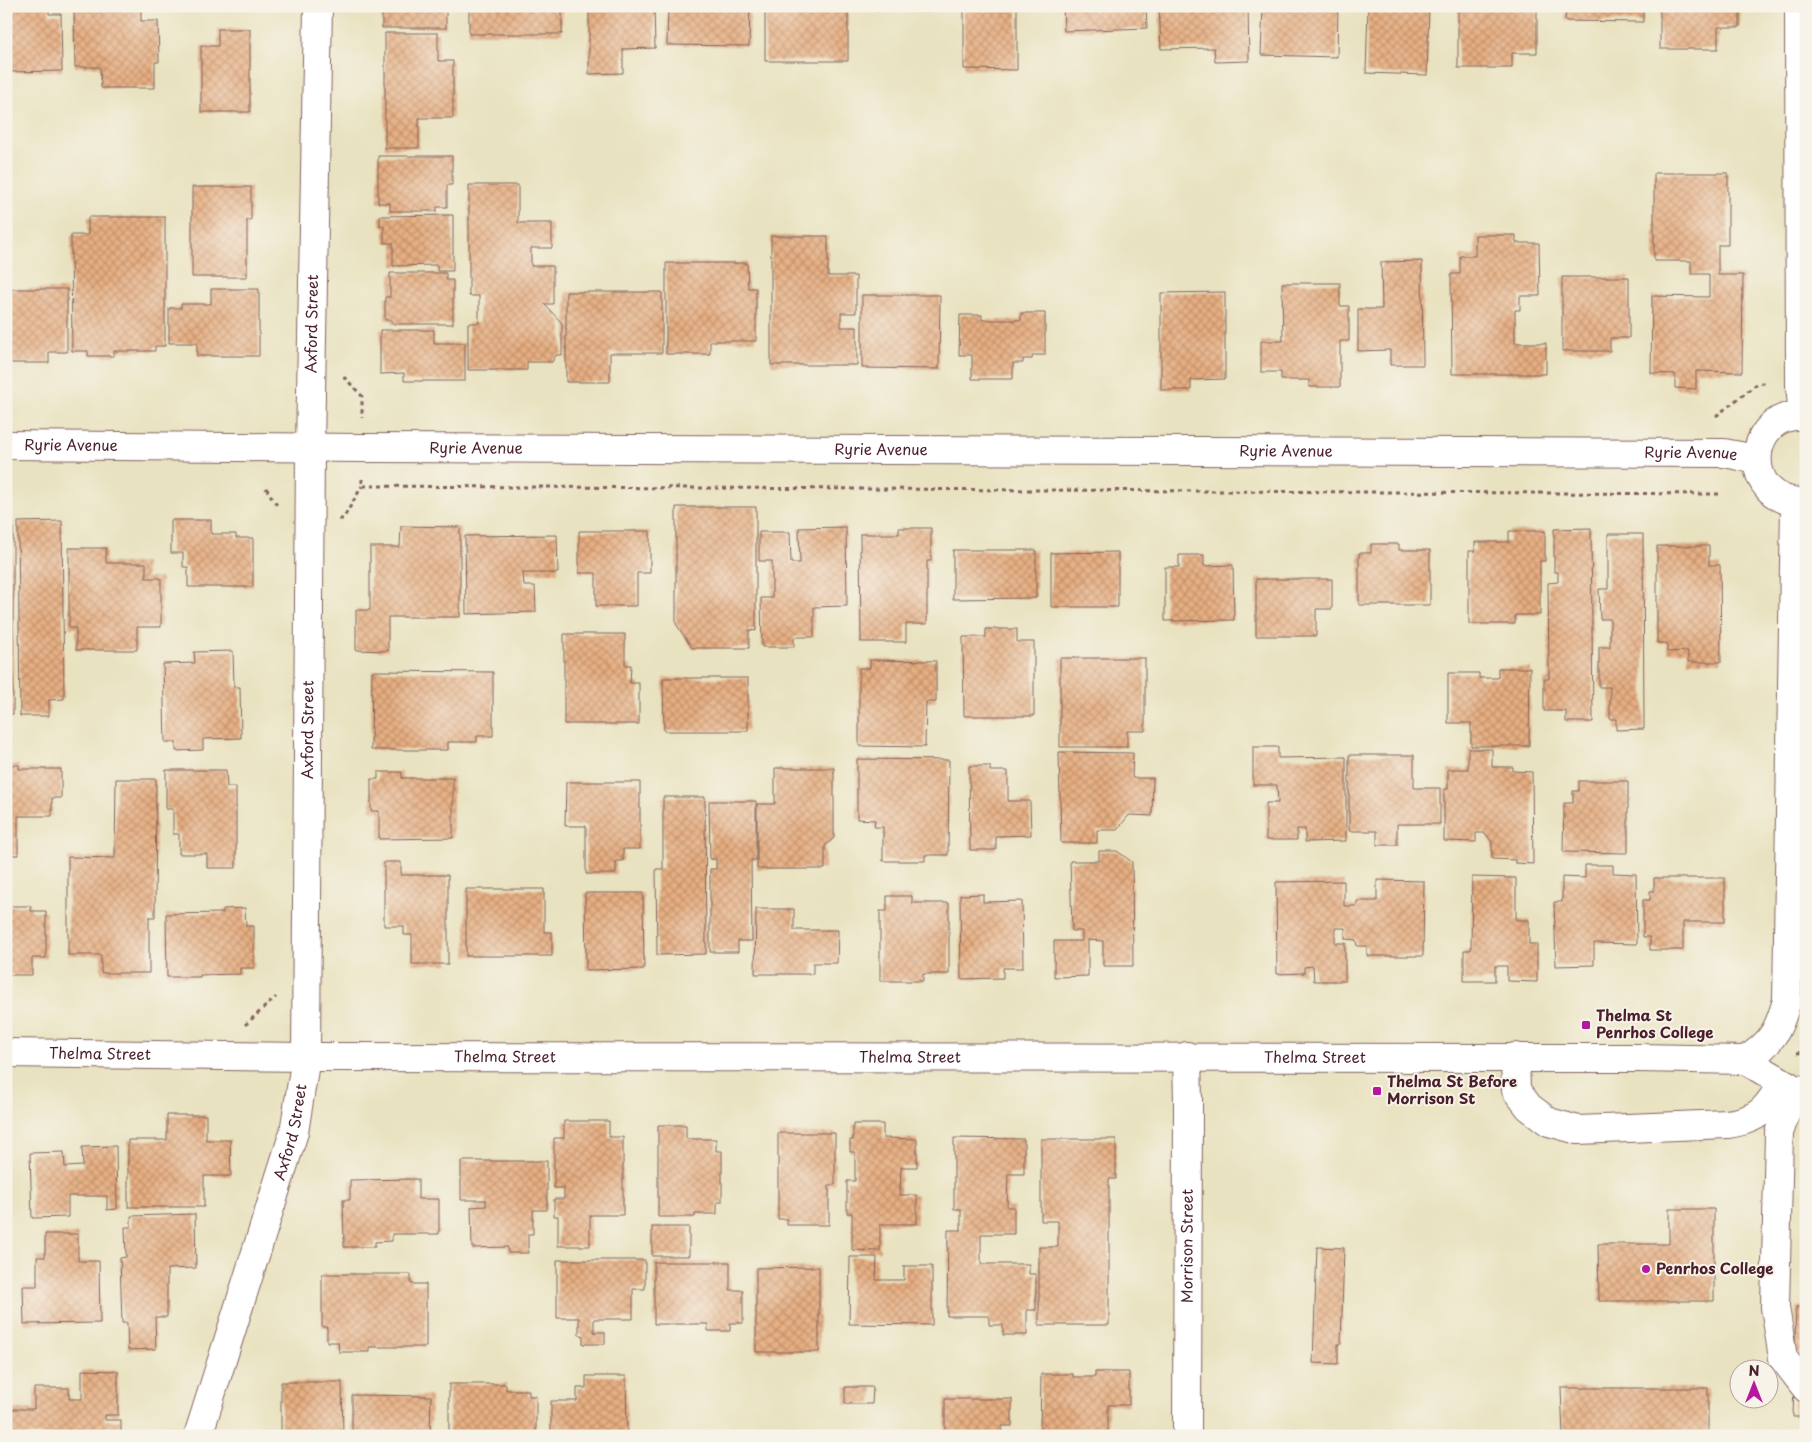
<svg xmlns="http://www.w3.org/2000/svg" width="1812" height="1442" viewBox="0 0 1812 1442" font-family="'Playpen Sans',sans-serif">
<defs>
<pattern id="building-cross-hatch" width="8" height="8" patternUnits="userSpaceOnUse" patternTransform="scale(1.25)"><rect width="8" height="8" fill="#e7af82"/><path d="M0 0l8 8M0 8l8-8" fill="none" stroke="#bd8e6b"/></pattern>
</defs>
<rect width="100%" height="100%" fill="#f7f3e8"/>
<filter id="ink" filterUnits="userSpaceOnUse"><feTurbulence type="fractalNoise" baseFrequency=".02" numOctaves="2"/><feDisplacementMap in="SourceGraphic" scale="10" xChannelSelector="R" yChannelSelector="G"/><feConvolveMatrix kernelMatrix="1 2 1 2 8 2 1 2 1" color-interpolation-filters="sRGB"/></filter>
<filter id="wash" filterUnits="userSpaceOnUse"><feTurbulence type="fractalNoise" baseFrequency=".0096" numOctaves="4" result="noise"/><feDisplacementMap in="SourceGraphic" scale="20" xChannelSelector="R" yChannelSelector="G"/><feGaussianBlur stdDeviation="1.12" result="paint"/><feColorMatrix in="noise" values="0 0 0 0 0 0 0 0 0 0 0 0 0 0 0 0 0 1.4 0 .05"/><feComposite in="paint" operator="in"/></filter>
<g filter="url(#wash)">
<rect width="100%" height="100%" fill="#e9e2c0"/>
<g id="blocks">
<g fill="url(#building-cross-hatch)">
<path d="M6,6H49V14H61L62,71L6,72Z"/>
<path d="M74,6H141V21H158L159,62H155V88H101L100,67H75Z"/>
<rect x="382" y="6" width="64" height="22"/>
<rect x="469" y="6" width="93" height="28"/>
<path d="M589,6H654L655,48L623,49V73L589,74Z"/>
<path d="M668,6H750L749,46L667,45Z"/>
<path d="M791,6H848V61H765V11H791Z"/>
<path d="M869,6H931V12L869,10Z"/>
<path d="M964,6H1017V70L964,69Z"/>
<path d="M1063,6H1146L1147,28L1064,31Z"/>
<path d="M1159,6H1248L1249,61L1215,62L1214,48L1161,49Z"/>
<path d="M1263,6H1338L1337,57L1261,55Z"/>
<path d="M1368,6H1429L1427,75L1366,73Z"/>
<path d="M1458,6H1537V53H1512V68H1458Z"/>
<path d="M1566,6H1643V22L1565,21Z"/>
<path d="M1660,6H1740V27H1718V49H1660Z"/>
<path d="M218,29H250V112H201V46H218Z"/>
<path d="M385,33H438V61H453V118H419V148H385Z"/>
<path d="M378,156H452V185H447V207H437V211H390V203H378Z"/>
<path d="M1654,173H1728V245H1718V275H1743L1742,372L1696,371V389L1675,388V374L1651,373L1652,296L1709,297V274H1691V261H1654Z"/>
<path d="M469,185H518V223H552V248H531V266H553V304H544L562,323V355H556L552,362H527V370H468V323H479V296H469Z"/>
<path d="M192,187H251V220H247V277H192Z"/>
<path d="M453,215V271H437V265L393,266V243H384V226H380V216Z"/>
<path d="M88,217H165V346H155V351H114V356H88V351H72L71,235H88Z"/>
<path d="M1475,235H1516V243H1539L1540,296H1520V310H1515V343H1546V374H1452L1451,274H1460V256H1475Z"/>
<path d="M771,236H828V276H856V313H841V327H857V365H771Z"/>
<path d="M1422,261L1423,365H1390V350L1358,351V309H1382L1381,262Z"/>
<path d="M666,263H747L748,288H756V341H710V354H666Z"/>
<path d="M390,273H446V280H453V324H392V320H385V297H390Z"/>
<path d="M1562,277H1629V338H1610V351H1562Z"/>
<path d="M1282,283H1340V306H1349V341H1340V387H1309V380H1281V372H1261V341H1283Z"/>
<path d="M6,289H67V352H49V363H6Z"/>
<path d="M211,289H259V356H197V343H169V308H181V304H211Z"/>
<path d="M566,292H662V353H610V382H566Z"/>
<path d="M1225,292V379L1191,380V390H1161V293Z"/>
<path d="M862,295H940L939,369L862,368Z"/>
<path d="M1021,313H1045V355H1033L1032,359H1023V363H1013V379H972V355H959L960,315H982V320H1021Z"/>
<path d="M380,330H434V343H465V381H404V373L380,374Z"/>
<path d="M676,507H756V631L749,630V648H692L676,624Z"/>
<path d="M171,520H211V534H236V538H253V587H188V567H183V553H171Z"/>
<path d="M62,521L64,699L49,700V716H20L18,522Z"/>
<rect x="6" y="523" width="7" height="191"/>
<path d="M401,526L460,527V617H388V651L356,650V610H370V547H400Z"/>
<path d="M846,527L847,606L814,607V637H794V647H762L761,598H772V561H759V532H790L791,563H800L799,528Z"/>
<path d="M899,528H931V561H927V624H906V642H861L860,534H899Z"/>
<path d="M1591,528L1593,722H1566V711H1544V679H1549L1548,583L1558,582V572H1554V529Z"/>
<path d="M579,531H650V573H637V606H596V573H579Z"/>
<path d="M1509,531H1545V561H1540V615H1515V624H1469V551H1475V542H1509Z"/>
<path d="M1608,534H1643L1644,729L1616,730V719H1610V687H1599V647H1610V619H1600L1599,589H1608Z"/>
<path d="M557,535L558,573H523L524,586H535L536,612L466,614L465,536Z"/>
<path d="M1371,544H1399V550H1430V605H1359V553H1371Z"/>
<path d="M1657,546H1709V565H1720L1721,662H1688V651L1667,652V643H1657Z"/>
<path d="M69,548H106V563H146V578H161V627H137V650H76V628H69Z"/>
<path d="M953,550H1036V598L953,599Z"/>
<path d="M1118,552V607H1051V553Z"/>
<path d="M1179,555H1204V566L1233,565L1234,620L1165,621V567H1179Z"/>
<path d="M1256,579H1332V609H1316V636H1256Z"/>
<path d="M986,629H1017V642H1034V716H964L963,637H986Z"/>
<path d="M564,634H625V665H631L630,683H639V724H564Z"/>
<path d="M233,651L234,687H240L241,738L203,739V750L176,751V742H165L163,664L195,663L194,652Z"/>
<path d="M1060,658H1145V731H1127V747H1060Z"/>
<path d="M870,660L936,661V702H926L925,747L859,746V668H870Z"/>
<path d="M1498,668H1530L1529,746H1471V723H1448V673H1479V678H1498Z"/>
<path d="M372,671L493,672V736H477V742H448V750H371Z"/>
<path d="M663,678H748V731H664Z"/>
<path d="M1253,747H1278V758L1346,757V841L1305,842V829H1297V840H1266V803H1278L1277,785H1253Z"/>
<path d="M1468,749H1492V767H1513V771L1532,772L1533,864L1515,863V860L1492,859V842L1485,833H1476V842L1444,841V789H1448V769H1468Z"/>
<path d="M1059,752L1133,753L1132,778H1153L1152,816L1129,815L1117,830H1097V843H1061Z"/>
<path d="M1349,755H1414V788H1440V824H1397V845H1377V831H1349Z"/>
<path d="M857,759L949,760L948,855H925V861H883V827H874L875,820L857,819Z"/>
<path d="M6,765H19V769H61V798H52V816H18V855H6Z"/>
<path d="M969,766H990V771H1008V801H1030L1031,835L996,836V850H970Z"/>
<path d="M775,768H834V838L825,846V869H757V804H775Z"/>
<path d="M166,770H226L227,787H236V868H207V854H179V834H173V809H166Z"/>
<path d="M378,772H402V778H453V838L379,839V811H371V779H378Z"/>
<path d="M116,779H156L155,917H149V973H101V955H68V857L115,858Z"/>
<path d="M1579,781H1628V853L1563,852L1564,803H1573V791H1579Z"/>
<path d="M566,782H640V849H623V861H616V874H586V826H565Z"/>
<path d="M663,797H705L706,954L657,955L656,869H663Z"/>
<path d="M709,801H756V860H751L752,941H738V952H710V869H716V859H710Z"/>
<path d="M1099,851H1117L1132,862L1133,966H1103V941L1088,940V976L1054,977V941H1082V931H1072L1070,861H1099Z"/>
<path d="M384,862H401V875H448V964H412V935H404V926H384Z"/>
<path d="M1585,865H1613V873L1636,874L1637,944L1594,943V965L1556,966L1554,902H1562V877L1585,878Z"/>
<path d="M1472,877L1516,878V920H1529V944H1537V982L1507,981V966H1495V981H1464V950H1471Z"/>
<path d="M1654,878H1725V922H1683V950H1650V937H1643V900H1650V891H1654Z"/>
<path d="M1377,880L1424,881L1423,956H1367V946H1357L1356,940L1345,939V928H1335V943H1345V981H1314L1313,966L1304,967V973L1277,974L1276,882L1344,881V906H1357V901H1377Z"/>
<path d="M466,889H544V932H552V956H466Z"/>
<path d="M585,893H643L644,969L586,970Z"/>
<path d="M983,894V902L1022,901L1023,968H1003V978L961,979L960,895Z"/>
<path d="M887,896H912V903H949V974H923V981H880V911H887Z"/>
<path d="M6,906H31V911H46V958H32V975H6Z"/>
<path d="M245,908L246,926H254V968H240V974L200,975V977H167L166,914L223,913V909Z"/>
<path d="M756,909H794V930H838L837,963H813V974H755Z"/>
<path d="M167,1115H206V1140H230L231,1176H204V1207H128V1140H167Z"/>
<path d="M564,1121H609V1137H623V1215H590V1246H558V1216H554V1199H564V1188H554V1138H564Z"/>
<path d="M853,1124H883V1138L917,1139V1167H901L900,1195H917V1224H880V1251L852,1250V1213H847V1181H855V1152H850V1140H853Z"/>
<path d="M658,1125H686V1139H716V1151H722V1202H717V1214H695V1217H658Z"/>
<path d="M778,1133H835V1185H829V1225H787V1219H778Z"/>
<path d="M954,1138L1024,1139V1174H1008L1007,1207H1014V1234H981V1264H1029V1274H1036V1310H1027V1335H1003V1325H989V1316H947L948,1230H961V1209H954Z"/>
<path d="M1041,1139H1116V1179H1109V1325H1039V1247H1058V1221H1041Z"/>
<path d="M116,1146L117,1209L107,1210V1196H68V1217L32,1218L30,1153L64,1152L65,1167L83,1166L82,1147Z"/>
<path d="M461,1161H547V1210H533V1234H528V1253H508V1247L472,1248L471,1207L486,1206V1200H461Z"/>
<path d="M418,1179V1199H439V1234H392V1241L375,1242V1247H344L343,1200H350V1180Z"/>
<path d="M1669,1209H1714V1301H1599L1598,1244H1669Z"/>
<path d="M195,1214L196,1268L167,1269V1317H155L156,1349L128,1350L127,1323H122L120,1258L126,1257L125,1227H131V1216Z"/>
<rect x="652" y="1227" width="37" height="29"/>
<path d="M45,1234H78V1261H99L100,1323L24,1324L23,1286H37V1257H45Z"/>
<path d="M1317,1247L1344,1248L1341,1344H1338V1364L1313,1363Z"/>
<path d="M850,1257H877L876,1280H904V1266H932V1325L849,1324Z"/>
<path d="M557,1260H645V1289H633V1319H594V1332H605V1344H583V1335H579V1318H557Z"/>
<path d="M654,1262H730V1290H743V1323H730V1331H708V1324H654Z"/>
<path d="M819,1267V1352H756V1268Z"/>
<path d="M322,1274H411V1284H426V1347H369V1352H339L338,1342H327V1327H322Z"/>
<path d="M1796,1307H1806V1417H1793Z"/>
<path d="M82,1370L118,1371V1415H105V1420H121V1436H12V1409H34V1388H69V1399H82Z"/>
<path d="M1095,1372H1129V1405H1108V1436H1040L1041,1374H1073V1377H1095Z"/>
<path d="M586,1376H626L627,1436H551V1401H577V1388H586Z"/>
<path d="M281,1382H342L343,1436H281Z"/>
<path d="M449,1384H506V1390H529V1396H536V1436H449Z"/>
<path d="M845,1387H873L872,1404H845Z"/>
<path d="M1561,1388H1708V1436H1563Z"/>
<path d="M352,1395L431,1396L430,1436H352Z"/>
<path d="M945,1399H1012V1426H1002V1436H945Z"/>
</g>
</g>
</g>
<g filter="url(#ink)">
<use href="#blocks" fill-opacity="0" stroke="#82635f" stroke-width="1"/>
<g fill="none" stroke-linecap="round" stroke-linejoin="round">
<defs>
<g id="minor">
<path d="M1799,6L1800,385L1803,415"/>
<path d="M1806,416C1744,409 1739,505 1806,502"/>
<path id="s1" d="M6,445L362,448L1724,453L1756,459"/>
<path id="s2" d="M6,1053L306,1057L1638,1058L1745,1060L1794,1089L1806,1090"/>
<path d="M1515,1057L1516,1090L1529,1107L1549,1122L1578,1130L1727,1124C1759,1120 1767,1109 1782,1083"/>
<path d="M1745,1060C1772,1044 1779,1029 1787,1000L1795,503"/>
<path d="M1794,1089L1779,1133L1775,1307L1783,1358L1806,1388"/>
<path id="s3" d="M198,1436L294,1132L306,1057L310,448L318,6"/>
<path id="s4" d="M1187,1436L1188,1101L1187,1056"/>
</g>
</defs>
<use href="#minor" stroke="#82635f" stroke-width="30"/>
<g stroke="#82635f" stroke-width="3" stroke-dasharray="4 4" stroke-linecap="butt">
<path d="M343,378H345L362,396V418"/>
<path d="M1716,416L1758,383H1768"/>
<path d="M362,479V486L1719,494"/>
<path d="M266,488L278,507"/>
<path d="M339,519H343L362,486"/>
<path d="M245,1025L276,997"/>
<path d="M1797,1053L1806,1052"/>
</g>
<use href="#minor" stroke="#fff" stroke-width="28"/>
</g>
</g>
<g fill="#b5179e" stroke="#f7f3e8" stroke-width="2">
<rect x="1581" y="1020" width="10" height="10" rx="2.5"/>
<rect x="1372" y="1086" width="10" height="10" rx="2.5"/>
<circle cx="1646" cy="1269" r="5"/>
</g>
<g text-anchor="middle" stroke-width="4" stroke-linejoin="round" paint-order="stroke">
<g font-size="15" fill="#4a1f2b" stroke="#f7f3e8">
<text dy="5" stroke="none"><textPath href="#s3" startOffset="1128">Axford Street</textPath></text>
<text dy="5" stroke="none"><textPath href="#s1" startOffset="65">Ryrie Avenue</textPath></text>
<text dy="5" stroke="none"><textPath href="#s1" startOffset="470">Ryrie Avenue</textPath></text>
<text dy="5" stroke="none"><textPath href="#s1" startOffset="875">Ryrie Avenue</textPath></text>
<text dy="5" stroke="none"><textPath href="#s1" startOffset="1280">Ryrie Avenue</textPath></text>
<text dy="5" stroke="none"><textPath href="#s1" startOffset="1685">Ryrie Avenue</textPath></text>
<text dy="5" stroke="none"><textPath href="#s3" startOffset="722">Axford Street</textPath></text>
<text dy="5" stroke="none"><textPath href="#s2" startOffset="94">Thelma Street</textPath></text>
<text dy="5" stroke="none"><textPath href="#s2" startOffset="1309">Thelma Street</textPath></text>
<text dy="5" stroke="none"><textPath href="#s2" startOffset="499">Thelma Street</textPath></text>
<text dy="5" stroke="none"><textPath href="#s2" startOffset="904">Thelma Street</textPath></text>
<text dy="5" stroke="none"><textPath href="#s3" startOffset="318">Axford Street</textPath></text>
<text dy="5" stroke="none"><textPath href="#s4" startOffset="190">Morrison Street</textPath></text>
</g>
<g font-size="15" font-weight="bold" fill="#4a1f2b" stroke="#f7f3e8" text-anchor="start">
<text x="1596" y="1021">Thelma St<tspan x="1596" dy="17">Penrhos College</tspan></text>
<text x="1387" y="1087">Thelma St Before<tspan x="1387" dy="17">Morrison St</tspan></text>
<text x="1656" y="1274">Penrhos College</text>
</g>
</g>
<rect width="1812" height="1442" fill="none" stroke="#f7f3e8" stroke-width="25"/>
<g transform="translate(1754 1384)"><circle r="24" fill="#f7f3e8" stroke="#b29e9c"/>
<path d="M0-4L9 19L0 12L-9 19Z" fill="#b5179e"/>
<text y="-8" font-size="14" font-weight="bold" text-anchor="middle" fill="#4a1f2b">N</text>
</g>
</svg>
